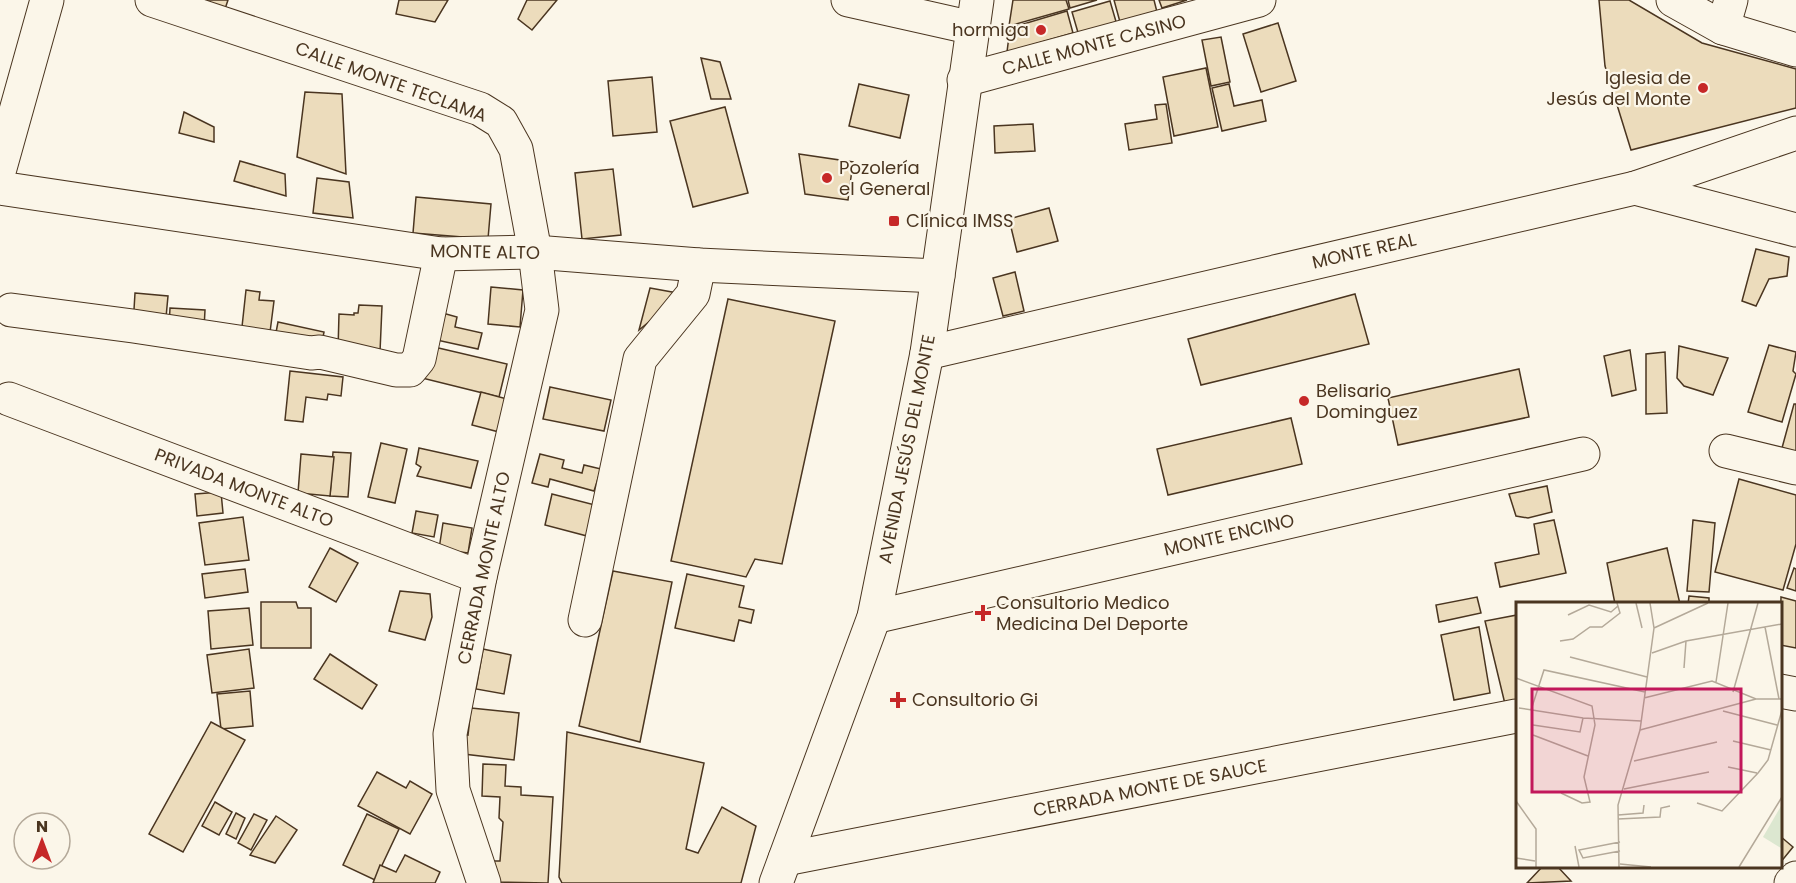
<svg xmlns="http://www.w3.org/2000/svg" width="1796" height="883" viewBox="0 0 1796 883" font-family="Poppins,sans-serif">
<rect width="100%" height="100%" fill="#fbf6e9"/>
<g fill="#ecdcbc" stroke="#4a3520" stroke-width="1.5">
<path d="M188,0H228L222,18Z"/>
<path d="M399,0H448L435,22L396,14Z"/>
<path d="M527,0H557L532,30L518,19Z"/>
<path d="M1013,0H1066L1069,9L1009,26Z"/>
<path d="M1068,0H1097L1070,8Z"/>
<path d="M1114,0H1154L1157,12L1120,22Z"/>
<path d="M1159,0H1187L1162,8Z"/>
<path d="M1599,0H1629L1702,43L1796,69V108L1631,150L1605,66Z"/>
<path d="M1110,1L1117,25L1079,36L1072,12Z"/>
<path d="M1067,11L1073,33L1007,52L1010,28Z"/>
<path d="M1278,23L1296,81L1261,92L1243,34Z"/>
<path d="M1221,37L1230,82L1211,86L1202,40Z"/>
<path d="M701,58L720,62L731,99H711Z"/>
<path d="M1206,68L1218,127L1174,136L1163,77Z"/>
<path d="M652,77L657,132L613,136L608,81Z"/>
<path d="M859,84L909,95L900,138L849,126Z"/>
<path d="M1229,84L1234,106L1262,100L1266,121L1222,131L1212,88Z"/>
<path d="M305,92L342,94L346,174L297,157Z"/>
<path d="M1166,104L1172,143L1129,150L1125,124L1157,119L1155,105Z"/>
<path d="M725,107L748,193L693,207L670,121Z"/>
<path d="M184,112L214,127V142L179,133Z"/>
<path d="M1033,124L1035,151L995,153L994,126Z"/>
<path d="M799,154L853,162L848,200L805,194Z"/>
<path d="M240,161L285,174L286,196L234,181Z"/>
<path d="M613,169L621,235L582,239L575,173Z"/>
<path d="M317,178L349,182L353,218L313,213Z"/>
<path d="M416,197L491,204L488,239L413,233Z"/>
<path d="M1049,208L1058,241L1017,252L1009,219Z"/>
<path d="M1756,249L1789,257L1787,276L1769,279L1756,306L1742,301Z"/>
<path d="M1015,272L1024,311L1003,316L993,278Z"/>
<path d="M491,287L523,290L520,327L488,324Z"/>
<path d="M650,288L683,294L639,330Z"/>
<path d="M246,290L260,292L259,300L274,301L269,340L241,336Z"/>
<path d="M135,293L168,296L165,328L133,326Z"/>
<path d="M1355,294L1369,344L1201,385L1188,339Z"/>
<path d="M728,299L835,321L782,564L755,559L746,577L671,561Z"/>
<path d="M359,305L382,306L380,352L338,350L339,314L354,315V313H358Z"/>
<path d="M170,308L205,310L204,329L169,327Z"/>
<path d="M439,312L457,317L455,327L482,333L478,349L432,339Z"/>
<path d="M278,322L324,332L320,352L274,343Z"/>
<path d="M1769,345L1796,352L1793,371L1796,374L1782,422L1748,412Z"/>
<path d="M430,346L507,364L499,397L422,378Z"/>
<path d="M1679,346L1728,358L1713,395L1684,386L1677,378Z"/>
<path d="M1630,350L1636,390L1612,396L1604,356Z"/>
<path d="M1665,352L1667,413L1646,414V354Z"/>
<path d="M1519,369L1529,417L1398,445L1388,398Z"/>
<path d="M290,371L343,377L341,396L328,394L327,400L306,397L303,422L285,420Z"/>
<path d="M550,387L611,400L604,431L543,419Z"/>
<path d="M481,392L507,399L499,432L472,425Z"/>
<path d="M1794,404H1796V452L1782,448Z"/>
<path d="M1291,418L1302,464L1168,495L1157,449Z"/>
<path d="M381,443L407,449L395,503L368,497Z"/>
<path d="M419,448L478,461L471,488L417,476L421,467L416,464Z"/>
<path d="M333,452L351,453L348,497L330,496Z"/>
<path d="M301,454L334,457L330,496L298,493Z"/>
<path d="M540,454L564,460L562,468L582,473L584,465L601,469L594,491L550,479L548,487L532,483Z"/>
<path d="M1739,479L1796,495V544L1783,590L1715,572Z"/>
<path d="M1547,486L1552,512L1528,518L1516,516L1509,494Z"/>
<path d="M221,492L223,513L197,516L195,494Z"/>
<path d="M552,494L595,505L587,536L545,525Z"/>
<path d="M416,511L438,515L434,537L412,533Z"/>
<path d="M243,517L249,560L205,565L199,523Z"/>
<path d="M1554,520L1566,573L1500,587L1495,563L1539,554L1534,524Z"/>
<path d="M1693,520L1715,523L1709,592L1687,591Z"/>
<path d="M443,523L472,528L468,553L439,549Z"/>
<path d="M330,548L358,563L336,602L309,587Z"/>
<path d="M1667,548L1680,604H1615L1607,563Z"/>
<path d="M1794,568L1796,569V591L1787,588Z"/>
<path d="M245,569L248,592L205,598L202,574Z"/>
<path d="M613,571L672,582L640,742L579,726Z"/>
<path d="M687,574L744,586L739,607L754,610L751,623L739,620L734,641L675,628Z"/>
<path d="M400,591L430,594L432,617L425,640L389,631Z"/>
<path d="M1689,596L1709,598V604H1688Z"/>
<path d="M1477,597L1481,613L1439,622L1436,605Z"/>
<path d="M1781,597L1796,601V648L1780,645Z"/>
<path d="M261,602H296L298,608H311V648H261Z"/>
<path d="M249,608L253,645L211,649L208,611Z"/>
<path d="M1517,615V701L1505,704L1485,621Z"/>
<path d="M1479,627L1490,693L1454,700L1441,635Z"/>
<path d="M249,649L254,688L212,693L207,655Z"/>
<path d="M483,649L511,655L504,694L476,689Z"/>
<path d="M330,654L377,685L362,709L314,679Z"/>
<path d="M250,691L253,726L221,729L217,694Z"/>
<path d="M471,708L519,713L514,760L455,753L457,733L468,735Z"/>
<path d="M211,722L245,740L183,852L149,834Z"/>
<path d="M567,732L704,763L686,849L698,853L722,807L756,826L741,883H562L559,877Z"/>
<path d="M483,764L506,765L505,786L521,787V795L553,797L548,883L492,882L493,861H500L503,822L499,818L500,797L482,796Z"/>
<path d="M377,772L406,788L410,781L432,794L410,834L358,806Z"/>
<path d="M215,802L232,812L219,835L202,826Z"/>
<path d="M236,813L245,818L236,839L226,834Z"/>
<path d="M254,814L267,820L251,850L238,843Z"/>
<path d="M367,814L399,829L375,880L343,865Z"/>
<path d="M276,816L297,830L275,863L250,855Z"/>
<path d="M1780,836L1793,847L1780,863Z"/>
<path d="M405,855L440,872L435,883H373L380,865L396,872Z"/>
<path d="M1543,866H1557L1571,881L1527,883Z"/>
</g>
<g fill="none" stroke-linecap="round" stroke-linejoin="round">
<defs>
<g id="minor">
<path d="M152,0L480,109L501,122L516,149L535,252L542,310L480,577L450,734L453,790L484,883"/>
<path d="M848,0L973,28"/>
<path d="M1673,0L1723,28L1796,50"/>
<path d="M1723,28L1731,0"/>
<path d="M964,80L1259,0"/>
<path d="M0,168L47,0"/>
<path d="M0,188L441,254L535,252L699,265L938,276"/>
<path d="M1635,188L1796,230"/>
<path d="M11,310L133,326L311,353L320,352L396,370H410L419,359L441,254"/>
<path d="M927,353L1635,188L1796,133"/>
<path d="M9,399L480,577"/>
<path d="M1726,451L1796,468"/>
<path d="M874,617L1583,454"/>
<path d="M585,620L640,359L693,294L699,265"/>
<path d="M1780,691L1796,694"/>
<path d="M785,859L1516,716"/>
<path d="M776,883L874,617L927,353L977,0"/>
<path d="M1791,883L1796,878"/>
</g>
</defs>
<use href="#minor" stroke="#4a3520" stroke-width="35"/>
<use href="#minor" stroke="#fbf6e9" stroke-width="33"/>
</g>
<g fill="#c62828" stroke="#fbf6e9" stroke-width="2">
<circle cx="1041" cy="30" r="6"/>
<circle cx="1703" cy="88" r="6"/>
<circle cx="827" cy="178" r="6"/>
<rect x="888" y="215" width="12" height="12" rx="3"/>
<circle cx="1304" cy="401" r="6"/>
<path d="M980 604h6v6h6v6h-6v6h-6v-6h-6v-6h6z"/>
<path d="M895 691h6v6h6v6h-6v6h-6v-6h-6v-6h6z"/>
</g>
<g text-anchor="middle" stroke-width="4.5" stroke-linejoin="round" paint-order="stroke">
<g font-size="18" fill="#4a3520" stroke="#fbf6e9" text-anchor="start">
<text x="1029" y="36" text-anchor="end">hormiga</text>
<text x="1691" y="84" text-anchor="end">Iglesia de<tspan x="1691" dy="21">Jesús del Monte</tspan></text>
<text x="839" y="174">Pozolería<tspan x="839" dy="21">el General</tspan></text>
<text x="906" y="227">Clínica IMSS</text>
<text x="1316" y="397">Belisario<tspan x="1316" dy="21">Dominguez</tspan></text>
<text x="996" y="609">Consultorio Medico<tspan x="996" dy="21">Medicina Del Deporte</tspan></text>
<text x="912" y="706">Consultorio Gi</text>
</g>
<g font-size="18" fill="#4a3520" stroke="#fbf6e9">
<text transform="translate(1094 45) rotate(-15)" y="6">CALLE MONTE CASINO</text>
<text transform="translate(391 82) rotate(20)" y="6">CALLE MONTE TECLAMA</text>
<text transform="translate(1364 251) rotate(-13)" y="6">MONTE REAL</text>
<text transform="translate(485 252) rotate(1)" y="6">MONTE ALTO</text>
<text transform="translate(907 449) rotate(-79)" y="6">AVENIDA JESÚS DEL MONTE</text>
<text transform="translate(244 488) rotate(21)" y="6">PRIVADA MONTE ALTO</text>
<text transform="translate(1229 535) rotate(-13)" y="6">MONTE ENCINO</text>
<text transform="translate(484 568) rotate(-78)" y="6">CERRADA MONTE ALTO</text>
<text transform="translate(1150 788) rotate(-11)" y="6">CERRADA MONTE DE SAUCE</text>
</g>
</g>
<g transform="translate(1516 602)">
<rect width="266" height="266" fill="#fbf6e9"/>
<path d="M265,204V246L247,235Z" fill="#dce7d0"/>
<path fill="none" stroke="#b4a999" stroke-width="1.5" d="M120,1L126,26M52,13L73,3L95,10L102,4M249,25L263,97M138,26L192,1M44,39L57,37L74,25H86L104,11L101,1M136,51L170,39L266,22M54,55L131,75M168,66L170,39M0,76L76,104L79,123L68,175L74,200L66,201L45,191M200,80L212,1M217,90L242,1M128,96L196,79L240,97H266M3,106L67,116L125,119M15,108L28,68L129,90M207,109L261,123M17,123L64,130L67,116M124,128L240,97M17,133L72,154M217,139L255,148M118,159L201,140M212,165L241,171M108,187L193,170M0,199L20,227V265M181,201L206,209L242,171L252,158L266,108M102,213L127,211L128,203M102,217L144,215L145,206L154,204M104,240L63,248L67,256L104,249M59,244L63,265M0,256L19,259M104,262L135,265M103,265L102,203L124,128L138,26L134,1M223,265L266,195"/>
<path fill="#c2185b" fill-opacity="0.15" stroke="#c2185b" stroke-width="3" d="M16,87H225V190H16Z"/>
<rect width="266" height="266" fill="none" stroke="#4a3520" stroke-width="3"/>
</g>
<g transform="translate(42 841)"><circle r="28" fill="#fbf6e9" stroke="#b4a999" stroke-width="1.5"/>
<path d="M0-4.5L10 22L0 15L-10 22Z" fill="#c62828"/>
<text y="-9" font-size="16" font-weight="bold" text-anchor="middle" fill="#4a3520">N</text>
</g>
</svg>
